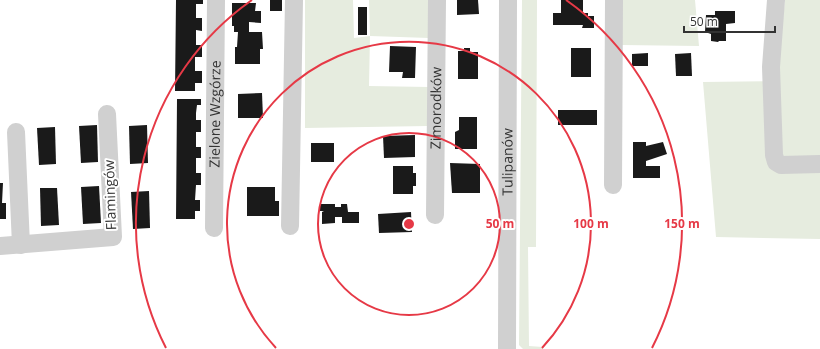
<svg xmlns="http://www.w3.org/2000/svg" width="820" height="349" viewBox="0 0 820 349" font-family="'Open Sans',sans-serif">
<rect width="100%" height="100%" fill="#fff"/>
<g fill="#e6ecdf">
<path d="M305,0H353L354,38L370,36L369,0H430L429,38L370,36L369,86L429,87L428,126L305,128Z"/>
<path d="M522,0H537L536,247H528L529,346L543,347V349H523L519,345Z"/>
<path d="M621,0H695L699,46L621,45Z"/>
<path d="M785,0H820V239L716,237L703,82L776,81Z"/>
</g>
<g fill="#1a1a1a">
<path d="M176,0H203V4H196V18H202V31L196,30V45H202V57H195V71H202V83H195V91H175Z"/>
<rect x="270" y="0" width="12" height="11"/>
<path d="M457,0H478L479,14L457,15Z"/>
<path d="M561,0H583V13H588V16H594V28H582L583,25H553V13H561Z"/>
<path d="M232,3H256L255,11H261V23L249,22V32H262L263,49H260V64H235V47H237L238,32H234V26H232Z"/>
<rect x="358" y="7" width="9" height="28"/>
<path d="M715,11H735V23L726,24V41H719L718,42L711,41V34L705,32L706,15H715Z"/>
<path d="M390,46L416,47L415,78H402L403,72H389Z"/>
<path d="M464,48H470V52H478V79H458V51H464Z"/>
<rect x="571" y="48" width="20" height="29"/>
<path d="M648,53V66H632V54Z"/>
<path d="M691,53L692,76H676L675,54Z"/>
<path d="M262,93L263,118H238V94Z"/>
<path d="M177,99H201V105H197L196,113V120H201V132H196V147H201V158H196V173H201V185H196L195,200H200V211H195V219H176Z"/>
<rect x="558" y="110" width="39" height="15"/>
<path d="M459,117H477V149H455V132L459,130Z"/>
<path d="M97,125L98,162L81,163L79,126Z"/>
<path d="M147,125L148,163L130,164L129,126Z"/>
<path d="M55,127L56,164L39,165L37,128Z"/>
<path d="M415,135V157L384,158L383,136Z"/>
<path d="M633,142H646V146L663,142L667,154L646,161V166H660V178H633Z"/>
<rect x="311" y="143" width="23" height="19"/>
<path d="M450,163L480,164V193H452Z"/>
<path d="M393,166H413V173H416V186H413V194H393Z"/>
<path d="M0,183H3L2,203H6V219H0Z"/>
<path d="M99,186L101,223L83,224L81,187Z"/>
<path d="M247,187H275V201H279V216H247Z"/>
<path d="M40,188H57L59,225L41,226Z"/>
<path d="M149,191L150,228L133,229L131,192Z"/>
<path d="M320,204H335V207H341V204H347L348,212H359V223H342V217H335V223L322,224V212L324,211H320Z"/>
<path d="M411,212L412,232L379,233L378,214Z"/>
</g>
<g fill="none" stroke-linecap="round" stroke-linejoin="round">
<g stroke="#d0d0d0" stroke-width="18">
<path d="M776,0L771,67L774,155L776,162L781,165L820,164"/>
<path d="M16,132L21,245"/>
<path d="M613,185L614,0"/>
<path id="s1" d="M435,215L437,0"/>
<path d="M290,226L294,0"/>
<path id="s2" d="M214,228L216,0"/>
<path d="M0,246L113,237L107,114"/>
<path id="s3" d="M507,349L508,0"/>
</g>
</g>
<g fill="none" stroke="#e63946" stroke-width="2">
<circle cx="409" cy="224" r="91"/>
<path d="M276 348A182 182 0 1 1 542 348"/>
<path d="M166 348A273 273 0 0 1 252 0M566 0A273 273 0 0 1 652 348"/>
</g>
<g text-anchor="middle" stroke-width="4" stroke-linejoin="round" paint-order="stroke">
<g font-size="14" fill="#333" stroke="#fff">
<text dy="5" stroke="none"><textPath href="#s1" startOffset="107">Zimorodków</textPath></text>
<text dy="5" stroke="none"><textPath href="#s2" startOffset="114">Zielone Wzgórze</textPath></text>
<text dy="5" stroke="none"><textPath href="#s3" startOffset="187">Tulipanów</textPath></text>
<text transform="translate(110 195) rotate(-92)" y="5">Flamingów</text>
</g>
</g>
<circle cx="409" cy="224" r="6" fill="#e63946" stroke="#fff" stroke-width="2"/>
<g font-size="12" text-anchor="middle" font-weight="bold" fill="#e63946" stroke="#fff" stroke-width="4" stroke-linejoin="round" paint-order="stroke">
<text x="500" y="228">50 m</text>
<text x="591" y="228">100 m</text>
<text x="682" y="228">150 m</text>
</g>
<path d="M684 26v6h91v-6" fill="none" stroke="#333333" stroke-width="2"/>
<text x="690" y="26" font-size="12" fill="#333333" stroke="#ffffff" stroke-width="3" paint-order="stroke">50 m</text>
</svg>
